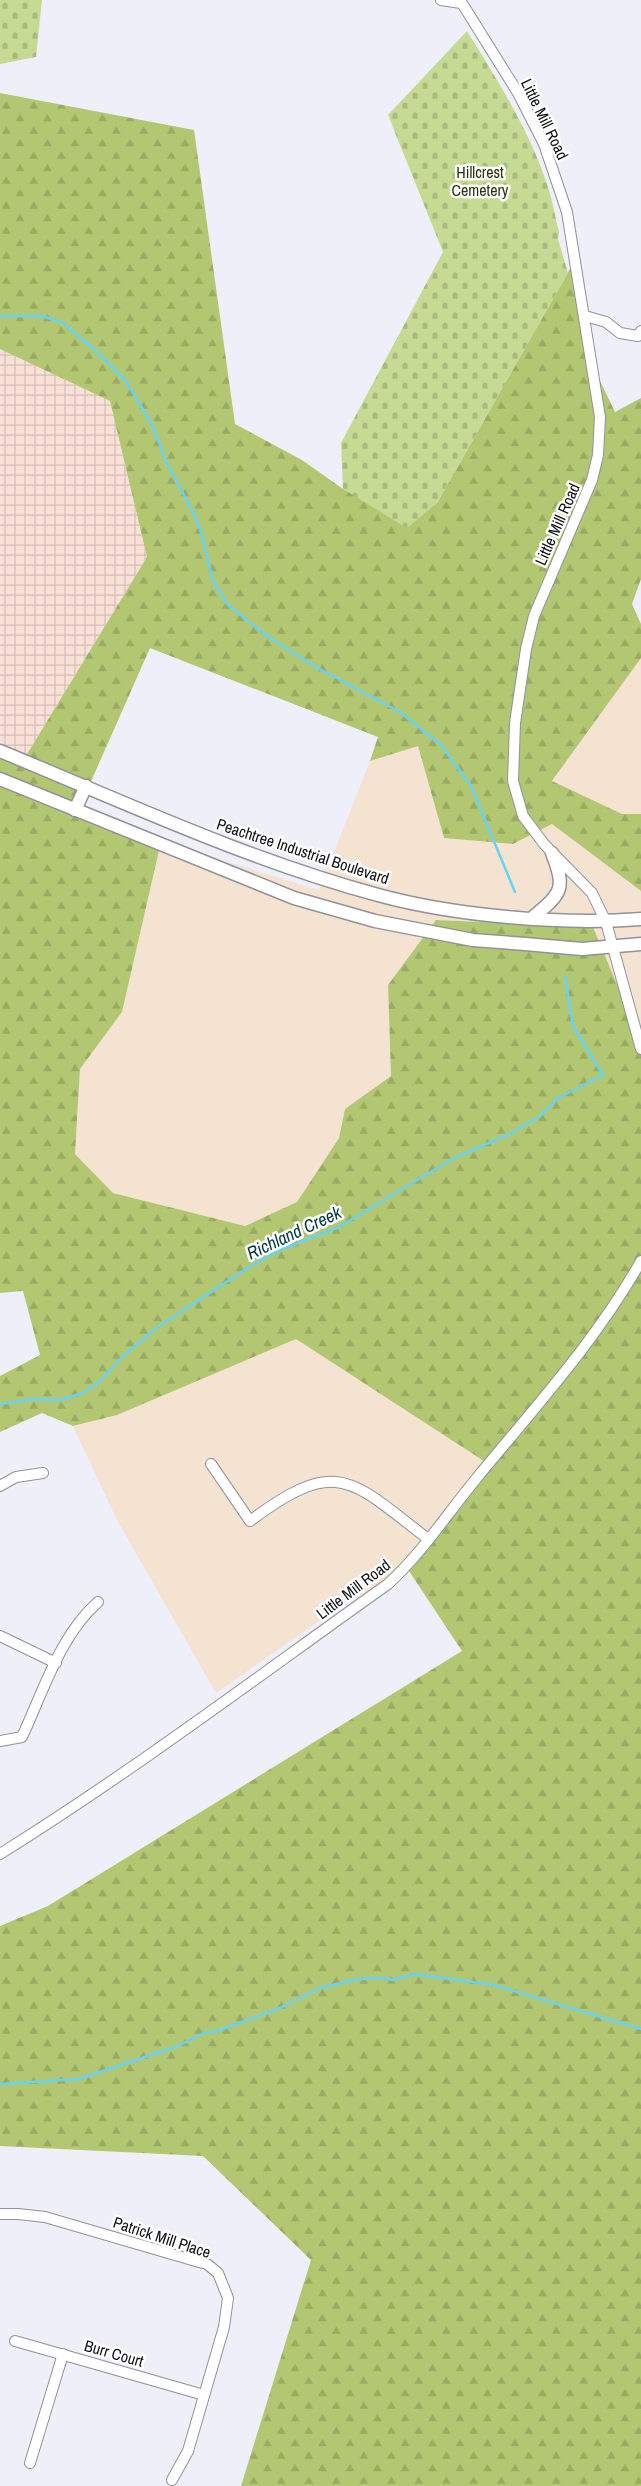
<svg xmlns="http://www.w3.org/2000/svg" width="641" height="2486" viewBox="0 0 641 2486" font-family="'Archivo Narrow',sans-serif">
<defs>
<pattern id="industrial-grid" width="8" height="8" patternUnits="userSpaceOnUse" patternTransform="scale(1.25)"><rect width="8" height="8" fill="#f8e0d6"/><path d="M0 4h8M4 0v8" fill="none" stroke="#d4bfb7"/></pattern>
<pattern id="forest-firs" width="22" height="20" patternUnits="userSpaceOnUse" patternTransform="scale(1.25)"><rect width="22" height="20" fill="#b3c772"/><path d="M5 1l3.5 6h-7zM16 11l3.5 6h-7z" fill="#99aa62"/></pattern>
<pattern id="cemetery-stones" width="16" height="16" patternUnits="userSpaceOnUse" patternTransform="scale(1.25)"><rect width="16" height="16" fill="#c7da93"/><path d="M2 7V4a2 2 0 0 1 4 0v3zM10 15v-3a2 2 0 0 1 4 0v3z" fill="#aaba7e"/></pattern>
</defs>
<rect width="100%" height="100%" fill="#eeeff8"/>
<g fill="#f4e3d1">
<path d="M641,658V814H622L552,782Z"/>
<path d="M418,746L444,838L513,844L552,824L641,891V1042L593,927L436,920L388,985L391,1076L345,1109L339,1138L297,1202L244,1226L113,1193L75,1154L80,1069L122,1012L161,842L319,890L370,761Z"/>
<path d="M296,1339L491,1465L407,1568L336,1609L216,1693L117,1520L73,1426L117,1415Z"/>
</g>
<path fill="url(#industrial-grid)" d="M0,349L110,401L147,557L21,764L0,757Z"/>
<path fill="url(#forest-firs)" d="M0,93L194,130L235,424L302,460L343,489L437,503L574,262L584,348L615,412L641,398V579L632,604L641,624V658L552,781L622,814H641V891L552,824L513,844L444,838L418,746L370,761L378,737L150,648L77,813L161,842L122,1012L80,1069L75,1154L113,1193L245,1226L297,1202L339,1138L345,1109L391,1076L388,985L436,920L593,927L641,1042V2486H241L311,2260L203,2156L0,2146V1926L48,1906L462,1651L407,1568L490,1465L296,1339L117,1415L73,1426L42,1413L0,1432V1376L40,1355L23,1291L0,1293V757L21,764L147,557L110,401L0,349Z"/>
<g fill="url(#cemetery-stones)">
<path d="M0,0H42L36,57L0,64Z"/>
<path d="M467,31C498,81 530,131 548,187C553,202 555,217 559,232L558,239L568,273L437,503L407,528L343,489L341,443L443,252L388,115Z"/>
</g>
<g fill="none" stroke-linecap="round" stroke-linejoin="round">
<g stroke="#67d3fa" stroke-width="2.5">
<path d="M0,316H42L63,323L97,352L126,381L152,425L167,463L194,514L201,532L213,581L228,605L267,636L314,666L400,712L441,745L471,786L515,892"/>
<path d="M0,1404L34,1399L60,1400L83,1393L99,1382L123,1356L155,1329L249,1267L280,1250L339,1227L454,1158L512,1133L540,1116L558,1098L603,1075L573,1026L565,976"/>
<path d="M0,2084L79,2079L178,2046L204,2033L217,2031L280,2008L320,1988L358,1979L384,1978L392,1980L414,1974L494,1985L641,2029"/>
</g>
<defs>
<g id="minor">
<path d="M441,0L461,3"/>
<path d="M460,0L518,93L544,144L567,212L600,417L598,455L592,480L534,616L526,649L515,723L513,781L523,816L544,844L592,893L606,922L641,1049"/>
<path d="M585,316L606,322L620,333L638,336L641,331"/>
<path d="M211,1464L250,1521C338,1455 351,1480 428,1539"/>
<path d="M0,1486L16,1477L43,1473"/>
<path d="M0,1636L56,1663"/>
<path d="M0,1741L22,1737C43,1692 60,1635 98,1602"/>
<path d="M0,1854C133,1771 260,1675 388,1584C422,1553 447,1514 476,1479C534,1408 596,1341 641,1261"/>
<path d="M0,2214H18L45,2217L199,2262L207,2264L218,2273L228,2298L224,2327L188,2451L172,2480"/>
<path d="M15,2341L204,2395"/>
<path d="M30,2463L63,2354"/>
</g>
<g id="major">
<path d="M0,751C124,802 248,860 378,895C455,916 562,925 641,919"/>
<path d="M0,779L294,898L375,921L473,940L525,944L582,949L641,944"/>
<path d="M75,810L86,786"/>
<path d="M533,917C562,893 566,889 552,853"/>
</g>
</defs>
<use href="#minor" stroke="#91929a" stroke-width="12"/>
<use href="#major" stroke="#91929a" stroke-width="15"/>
<use href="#minor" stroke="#fff" stroke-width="10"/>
<use href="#major" stroke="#fff" stroke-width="12"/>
</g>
<g text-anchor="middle" stroke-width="5" stroke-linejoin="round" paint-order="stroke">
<g font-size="16" fill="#101113" stroke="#fff">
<text transform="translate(545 119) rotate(64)" y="6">Little Mill Road</text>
<text transform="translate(557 524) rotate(-66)" y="6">Little Mill Road</text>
<text transform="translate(303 851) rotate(18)" y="6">Peachtree Industrial Boulevard</text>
<text transform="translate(353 1589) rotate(-37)" y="6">Little Mill Road</text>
<text transform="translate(162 2237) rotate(18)" y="6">Patrick Mill Place</text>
<text transform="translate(114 2353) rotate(16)" y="6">Burr Court</text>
</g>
<g font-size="16" fill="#2d3510" stroke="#fff">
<text x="480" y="178">Hillcrest<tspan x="480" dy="18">Cemetery</tspan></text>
</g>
<g font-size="18" font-style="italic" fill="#033747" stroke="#fff">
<text transform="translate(294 1233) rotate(-25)" y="6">Richland Creek</text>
</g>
</g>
</svg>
